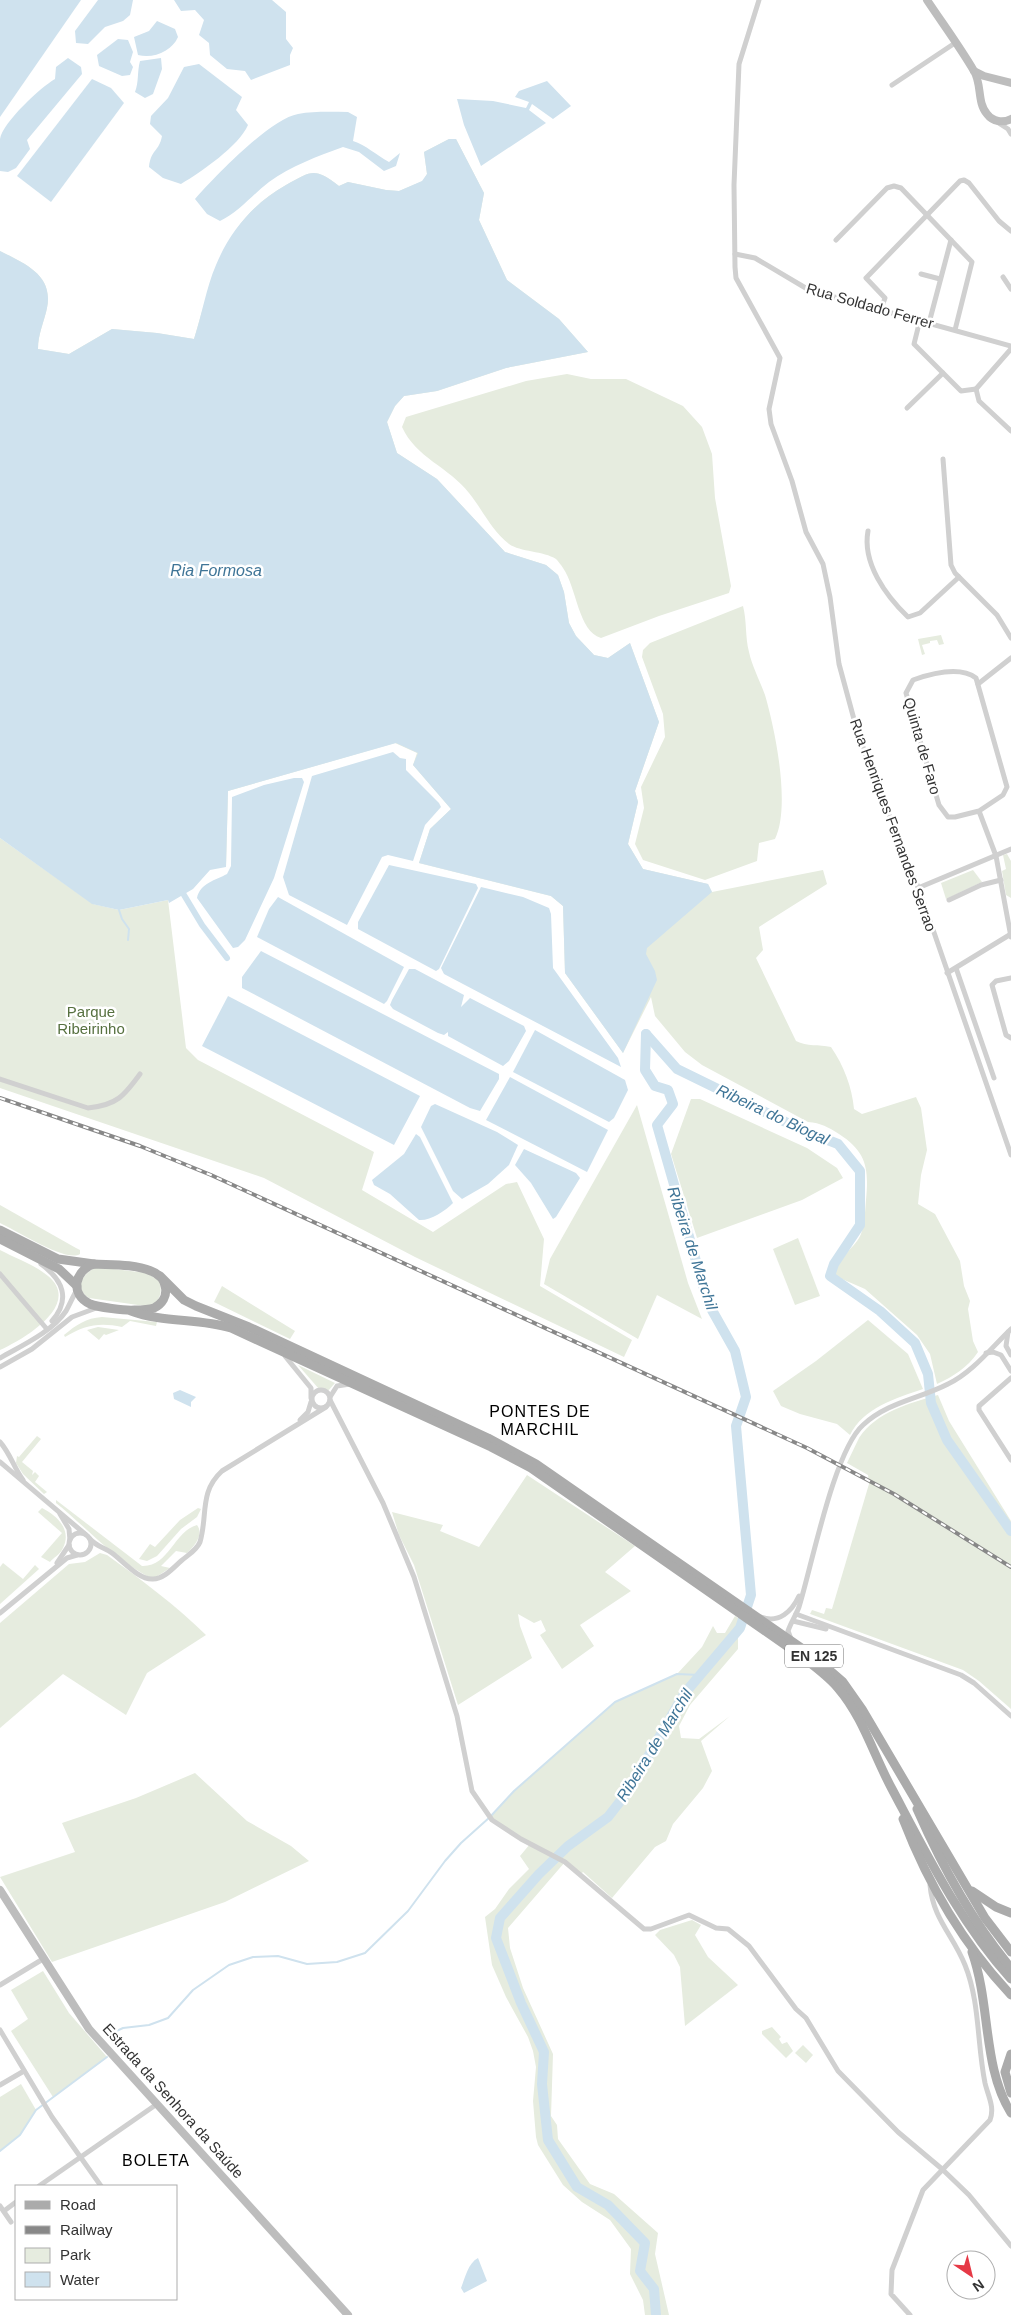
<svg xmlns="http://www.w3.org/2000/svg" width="1011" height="2315" viewBox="0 0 1011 2315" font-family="Arial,sans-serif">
<rect width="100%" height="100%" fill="#fff"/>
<g fill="#e6ecdf">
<path d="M449,139H456L484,193L479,220L507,280L559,319L588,352L506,368L437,391L404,396L395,406L387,422L397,453L437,479L505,552L546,565L558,575L564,592L569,623L576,636L594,655L608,658L630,643L659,722L635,791L638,802L628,844L643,869L708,884L712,892L823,870L827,884L759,927L763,950L756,958L796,1041C807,1047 819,1044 831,1047C844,1066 852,1087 854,1109L862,1114L916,1097L921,1108L927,1150L921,1175L918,1204L935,1214L960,1261L964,1286L970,1301L968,1309L973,1341L978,1352C967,1368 954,1376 937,1384L930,1354L917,1335L865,1289L835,1276C836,1257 855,1249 861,1234C865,1223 865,1211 866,1200C869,1169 867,1152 839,1134C828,1127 821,1123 808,1122L702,1065L685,1052L655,1016L651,997L623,1053L565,973L563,906L551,896L419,863L430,829L451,809L413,765L417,753L395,743L228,791L226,867L162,636L623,845L588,661L516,561L408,475L292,285L152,363L21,350L0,251C23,263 54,274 47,308C44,322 38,334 38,349L69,354L112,329L157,333L194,339C213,275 224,220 286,185C312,171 314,167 339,186L348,182L386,190L399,191L423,181L427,174L424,152Z"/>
<path d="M567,374L591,379H626L683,406L702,427L712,454L715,498L731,586L729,593L659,616L601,638C578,631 577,588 563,568C561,565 558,561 556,559C544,551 520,552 509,544C492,531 482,509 469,493C449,467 416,458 402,427L406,417L526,381Z"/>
<path d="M743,606C747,621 745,637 749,652C752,666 760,681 765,695C775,729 791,806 775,839L759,843L757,861L705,880L643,860L635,844L644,808L641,787L665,737L663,714L642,657L643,650L650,643Z"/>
<path d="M941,635L944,644L939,645L937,640L930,641V643L922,645L925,654L922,655L918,639Z"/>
<path d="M0,838L93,904L119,910L168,900L186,1048L198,1060L374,1152L362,1190L433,1232L506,1184L517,1182L544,1239L540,1286L632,1340L624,1357L415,1257L264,1178L0,1088Z"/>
<path d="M1007,854L1011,861V898L1006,895L1002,871L1006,869L1003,855Z"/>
<path d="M973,870L982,882L946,899L941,883Z"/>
<path d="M691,1099H700L807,1148L837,1168L843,1178L802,1200L697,1238L671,1154Z"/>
<path d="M637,1105L688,1283L702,1319L657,1295L638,1339L544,1284L550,1259Z"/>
<path d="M0,1205L76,1248L80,1250V1254C66,1263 16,1230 0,1223Z"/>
<path d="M798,1238L820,1296L795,1305L773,1249Z"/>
<path d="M0,1250C15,1258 35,1265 48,1276C83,1305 22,1340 0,1350Z"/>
<path d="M97,1267L147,1273L159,1281C163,1293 160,1304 145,1306L89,1298C73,1288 83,1273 97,1267Z"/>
<path d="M222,1286L295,1331L290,1339L214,1302Z"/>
<path d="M102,1317L157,1322L156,1326L130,1321L122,1327C100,1322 84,1325 65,1337L64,1335C76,1325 86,1318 102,1317Z"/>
<path d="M868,1320L908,1354L923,1389C896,1398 863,1408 850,1435L837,1424L800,1414L781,1406L773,1391L816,1361Z"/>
<path d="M98,1327L119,1330L106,1335L104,1334L99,1340L87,1330Z"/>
<path d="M298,1365L335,1383L328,1391L319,1389Z"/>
<path d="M938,1395L949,1421L1011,1521V1709L979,1681L963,1670L802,1611L810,1614L812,1610L824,1614L826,1608L832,1609L869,1484L868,1475L847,1463C851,1455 855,1446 859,1438C876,1412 910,1403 938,1395Z"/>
<path d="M37,1436L41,1439L22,1462L33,1471L32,1475L35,1472L39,1476L35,1482L47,1492L44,1494L23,1474L16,1463L17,1456L19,1457Z"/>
<path d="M527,1475L635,1546L605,1572L631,1591L580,1625L594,1646L562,1669L540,1635L546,1631L541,1620L534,1623L518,1614L520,1626L532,1658L458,1705L414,1565L399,1535L392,1512L443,1525L440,1531L479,1547Z"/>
<path d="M56,1500L142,1566C169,1567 174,1531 197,1525C204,1534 195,1546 187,1553L176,1551L161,1566L170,1568L153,1579C118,1563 86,1527 56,1503Z"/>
<path d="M42,1508C58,1516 73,1531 62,1550C59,1555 53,1558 50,1562L41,1557L62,1533L38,1512Z"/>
<path d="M198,1508L201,1509L197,1517L181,1529L157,1556L147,1561L139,1559L150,1544L155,1547L180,1520Z"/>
<path d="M100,1553L107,1555C142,1580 175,1605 206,1635L147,1673L126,1715L63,1674L0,1728V1623L69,1564L85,1562Z"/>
<path d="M3,1563L23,1579L35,1565L39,1569L0,1604V1567Z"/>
<path d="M735,1616L746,1624L738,1637V1649L690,1705L679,1726L681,1738L699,1739L730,1716L701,1741L712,1771L703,1788L673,1824L666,1841L655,1847L612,1898L583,1872L580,1875L565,1862L508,1928L510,1948L523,1988L553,2054L551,2116L557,2125L558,2139L590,2184L614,2194L658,2233L655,2254L669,2315H645L643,2300L630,2274L631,2249L610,2220L582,2202L563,2185L538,2145L536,2137L533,2101L536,2067L533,2051L528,2037L506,1997L492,1965L485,1917L495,1909L509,1889L529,1869L520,1856L530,1844L490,1817L514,1791L615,1702L677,1674L702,1647L713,1626L717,1633H725Z"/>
<path d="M195,1773L247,1821L291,1846L309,1861L225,1902L52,1962L0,1877L75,1852L62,1823L136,1798Z"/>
<path d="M692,1920L701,1925L695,1935L708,1957L738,1985L685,2026L680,1967L674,1955L655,1935L660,1930Z"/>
<path d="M43,1971L69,2013L107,2057L53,2097L11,2031L28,2019L11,1990Z"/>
<path d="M772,2027L781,2037L779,2039L782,2044L787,2042L793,2051L786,2058L762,2034V2031Z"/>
<path d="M803,2045L813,2055L806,2063L795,2053Z"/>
<path d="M21,2084L36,2110L20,2135L0,2151V2097Z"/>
</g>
<g fill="#cfe2ee">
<path d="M0,0H81L0,117Z"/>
<path d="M98,0H133L130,15L123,21L105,27L88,44L76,43L75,31Z"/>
<path d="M174,0H272L286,12V39L293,48L290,55V65L251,80L245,71L227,69L210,55L209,43L199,35L204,20L195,10L181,11Z"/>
<path d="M157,21L175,29L178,37C172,51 154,59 138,55L134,37L149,31Z"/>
<path d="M118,39L128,40L133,52L130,62L133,67L130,75L122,76L99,66L97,55Z"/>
<path d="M68,58L81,67L82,74L27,140L30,149L16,168L8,172L0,171C0,161 0,149 0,139C3,122 41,87 55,79L56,67Z"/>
<path d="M161,58L162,69L153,94L145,98L135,92C139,82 137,72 140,61Z"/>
<path d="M199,64L242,97L236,110L248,125C239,146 201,172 181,184L163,178L149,167C151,149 159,152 162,136L150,124L151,116L168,98L184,67Z"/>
<path d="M92,79L111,88L124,103L51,202L17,176Z"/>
<path d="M547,81L571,106L553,119L532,104L529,110L546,123L481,166L464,125L457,99L493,101L526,108L529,102L515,97L519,91Z"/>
<path d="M348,112L357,117L353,141C366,145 376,155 389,162L400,153L396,166L384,171L359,152L343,147C318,156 291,166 269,182C252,195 239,212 220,221L207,214L195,199C215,176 270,119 298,114C314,111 332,112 348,112Z"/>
<path d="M449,139H456L484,193L479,220L507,280L559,319L588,352L506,368L437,391L404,396L395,406L387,422L397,453L437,479L505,552L546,565L558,575L564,592L569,623L576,636L594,655L608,658L630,643L659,722L635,791L638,802L628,844L643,869L708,884L712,892L647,948L646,954L655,971L657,980L623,1053L565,973L563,906L551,896L419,863L430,829L451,809L413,765L418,753L396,743L228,791L226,867L210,870L193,889L169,903L168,900L119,910L92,904L0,838V251C23,263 54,274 47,308C44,322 38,334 38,349L69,354L112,329L157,333L194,339C202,315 206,288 216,265C230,231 254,203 286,185C312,171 314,167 339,186L348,182L386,190L399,191L422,181L427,174L424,152Z"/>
<path d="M393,752L400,758L406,759V770L439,803L441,807L425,825L413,861L388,855L382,857L347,925L289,895L283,877L312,776Z"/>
<path d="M294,778H302L304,782L274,878L245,940L238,947L233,948L197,898C200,883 216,880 227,874L231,866L232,797L264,785Z"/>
<path d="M389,865L476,884L478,888L439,969L436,971L358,929V922Z"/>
<path d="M481,887L523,897L549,908L551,914L553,968L618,1058L621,1067L444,974L441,968Z"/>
<path d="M278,897L404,967L387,1001L384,1004L257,937L269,909Z"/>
<path d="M261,951L499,1074V1079L480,1111L470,1108L242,988V977Z"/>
<path d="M409,969H415L464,995L461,1007L470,998L524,1026L526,1031L509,1061L503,1066L448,1036V1032L444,1035L438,1033L393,1009L390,1005L392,1000Z"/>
<path d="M228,996L420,1096L394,1145L202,1046Z"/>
<path d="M535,1030L625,1080L628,1090L614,1118L609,1122L513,1072Z"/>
<path d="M510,1077L608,1130L587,1172L486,1120Z"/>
<path d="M435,1104L497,1132L518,1145L509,1165L488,1184L462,1199L453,1191L421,1127L431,1106Z"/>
<path d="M416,1134L420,1137L453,1203C445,1211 430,1221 419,1220L390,1194L374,1185L372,1180L404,1154Z"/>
<path d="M524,1149L576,1173L580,1178L556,1217L553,1219L531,1183L515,1165Z"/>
<path d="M180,1390L196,1397L191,1402V1407L174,1399L173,1393Z"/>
<path d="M478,2258L487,2281L464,2293L461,2288C465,2278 468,2263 478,2258Z"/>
</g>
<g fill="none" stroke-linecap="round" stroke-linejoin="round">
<g stroke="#cfe2ee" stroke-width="2">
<path d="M119,910L122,919L129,929L128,940"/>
<path d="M108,2035L123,2028L149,2025L168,2018L193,1990L229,1965L253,1957L278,1956L307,1964L337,1962L365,1953L408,1911L445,1861L461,1843L490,1817L514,1791L615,1702L677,1674L700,1675"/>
<path d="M0,2151L20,2135L36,2110L107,2057"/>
</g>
<path stroke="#cfe2ee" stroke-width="6" d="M184,895L202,925L227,958"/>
<g stroke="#cfe2ee" stroke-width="10">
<path d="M646,1034L645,1070L655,1086L668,1090L673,1104L657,1125L708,1303L735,1351L746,1397L736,1426L751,1595L740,1628L684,1694L629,1790L608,1817L568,1846L539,1874L500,1918L496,1938L521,2003L544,2052L542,2084L548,2140L577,2187L608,2205L645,2243L640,2271L654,2289L656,2315"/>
<path d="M646,1034L677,1069L802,1130L838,1144L860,1171V1225L834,1264L830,1276L880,1311L915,1343L928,1374L931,1403L947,1440L1011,1531"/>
</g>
<g stroke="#d0d0d0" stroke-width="5">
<path d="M759,0L739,64L734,185L735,267L736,278L780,358L769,409L771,424L792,481L806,532L823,564L830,597L839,664L855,723L869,765L920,892L1011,1155"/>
<path d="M892,85L955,43"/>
<path d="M997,122L1008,129L1011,134"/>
<path d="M836,240L887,188L894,186L901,188L972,262L955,330"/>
<path d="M735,254L755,258L809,290L1011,346"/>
<path d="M921,274L940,279"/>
<path d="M1003,277L1011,289"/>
<path d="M881,309L885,298L866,278L960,181L964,180L969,183L999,221L1011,231"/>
<path d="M920,320L914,344L961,391L976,389"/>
<path d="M929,323L951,240"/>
<path d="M976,389L979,401L1011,431"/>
<path d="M976,389L1011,349"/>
<path d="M907,408L943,373"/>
<path d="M943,459L951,565L955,573L997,615L1011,638"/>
<path d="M868,531C862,563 886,596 908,617L920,613L959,577"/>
<path d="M978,684L1011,658"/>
<path d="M979,811L1003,795L1007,787L976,678C960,666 930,674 913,680L906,693L939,805L948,817H955L979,811L996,856L1011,937"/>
<path d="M918,888L1011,849"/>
<path d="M949,900L981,885L1001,880"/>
<path d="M956,968L994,1078"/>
<path d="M947,973L1011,934"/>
<path d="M1011,978L996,981L992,985L1006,1035L1011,1038"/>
<path d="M0,1079L88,1108C117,1105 124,1096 140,1074"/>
<path d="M41,1264C63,1280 71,1299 52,1321"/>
<path d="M0,1274L46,1328"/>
<path d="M1008,1332L1006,1346L1011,1355"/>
<path d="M986,1353L993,1352L1001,1355L1011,1371"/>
<path d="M285,1356L311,1388V1398"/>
<path d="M0,1358C21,1346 52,1332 66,1311C70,1304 73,1296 77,1290"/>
<path d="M0,1367L32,1349L72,1317L99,1307"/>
<path d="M1011,1378L979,1406V1410L1011,1460"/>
<circle cx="321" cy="1399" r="9"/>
<path d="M330,1397L337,1386L350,1384"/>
<path d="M330,1400L383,1503L414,1577L457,1716L472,1791L492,1820L521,1839L565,1862L644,1929H651L689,1915L716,1928L728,1929L749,1946L796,2009L806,2018L838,2071L898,2132L942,2169L969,2195L1011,2246"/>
<path d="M300,1420L308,1412L311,1402"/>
<path d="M0,1442C10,1453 14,1468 23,1480"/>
<path d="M0,1462L85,1534"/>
<path d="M60,1514L69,1529L70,1540"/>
<circle cx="80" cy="1544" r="11"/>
<path d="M90,1539C97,1547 104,1547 112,1553C123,1561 139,1580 153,1579C164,1579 174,1567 181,1561C188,1555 197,1550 200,1542C208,1515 199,1492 222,1471L326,1407"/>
<path d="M57,1563L69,1545"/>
<path d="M0,1613L67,1558L77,1555"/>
<path d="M796,1614L961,1675L974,1683L1011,1716"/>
<path d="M761,1617C779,1624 792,1611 799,1596"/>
<path d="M793,1621L826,1629"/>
<path d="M791,1639L788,1631C791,1622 796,1615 799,1607C812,1565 834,1451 863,1425C888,1402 919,1399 948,1384C972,1373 992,1347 1011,1329"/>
<path d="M0,1985L43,1959"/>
<path d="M0,2030L52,2117L101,2186"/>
<path d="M0,2085L24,2071"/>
<path d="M39,2186L157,2104"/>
<path d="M0,2206L11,2222"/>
<path d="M4,2211L16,2202"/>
<path d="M910,2315L891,2294L892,2270L923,2190L990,2120C995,2107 988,2096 985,2083C977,2044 980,2002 965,1965C953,1935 933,1919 930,1885"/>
</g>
<g stroke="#bdbdbd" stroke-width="8">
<path d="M927,0C943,24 960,47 974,71C982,84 977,103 987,114C993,122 1003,123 1011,119"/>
<path d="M974,71L984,76L1011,83"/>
<path d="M0,1890L89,2029L348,2315"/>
</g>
<g stroke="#ababab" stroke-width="9">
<path d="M0,1230L58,1259L94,1264"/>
<path d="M0,1239L59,1269L77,1286"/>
<path d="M94,1264C112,1265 134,1264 151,1271C168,1277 172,1299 154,1308C148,1310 141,1310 135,1310C126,1311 97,1307 90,1304C69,1294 75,1270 94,1264Z"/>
<path d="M160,1276L184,1300L196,1306L249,1327L488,1438L536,1464L813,1656L843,1682L862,1709L985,1918L1011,1952"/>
<path d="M131,1311C163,1323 199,1318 231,1328L491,1447L531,1468L801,1656C814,1666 828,1676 838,1688C863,1717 874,1756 892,1789C927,1855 961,1924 1011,1979"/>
<path d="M917,1809C942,1866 971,1920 1011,1968"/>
<path d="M903,1819C928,1884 963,1944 1011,1995"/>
<path d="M972,1891L996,1907L1011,1913"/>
<path d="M972,1952C991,2005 982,2066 1011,2113"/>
<path d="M1011,2054L1005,2072L1011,2093"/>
</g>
<defs>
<path id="rail" d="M0,1098L140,1146L211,1175L807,1448L894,1494L1011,1567"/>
</defs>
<use href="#rail" stroke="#888" stroke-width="4"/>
<use href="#rail" stroke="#fff" stroke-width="2" stroke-dasharray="5.5" stroke-linecap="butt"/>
</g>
<g text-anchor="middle" stroke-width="5" stroke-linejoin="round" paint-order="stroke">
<rect fill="#fff" stroke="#707070" stroke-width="1" x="785" y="1644.5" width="58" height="23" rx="4"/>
<g font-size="14" font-weight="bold" fill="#333">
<text x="814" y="1661">EN 125</text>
</g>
<g font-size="15" fill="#333" stroke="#fff">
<text transform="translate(870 306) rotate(16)" y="5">Rua Soldado Ferrer</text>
<text transform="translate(922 746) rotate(74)" y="5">Quinta de Faro</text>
<text transform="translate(893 825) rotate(70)" y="5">Rua Henriques Fernandes Serrao</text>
<text transform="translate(173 2101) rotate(48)" y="5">Estrada da Senhora da Saúde</text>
</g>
<g font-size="15" fill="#56703f" stroke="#fff">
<text x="91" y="1017">Parque<tspan x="91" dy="17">Ribeirinho</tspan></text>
</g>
<g font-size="16" font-style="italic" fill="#3f7597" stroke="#fff">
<text x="216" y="576">Ria Formosa</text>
<text transform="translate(773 1114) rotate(25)" y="6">Ribeira do Biogal</text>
<text transform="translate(693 1248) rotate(72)" y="6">Ribeira de Marchil</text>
<text transform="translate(654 1745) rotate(-58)" y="6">Ribeira de Marchil</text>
</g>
<g font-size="16" letter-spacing="1" fill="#000" stroke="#fff">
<text x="540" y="1417">PONTES DE<tspan x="540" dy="18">MARCHIL</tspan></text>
<text x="156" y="2166">BOLETA</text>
</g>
</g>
<rect x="15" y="2185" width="162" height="115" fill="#ffffff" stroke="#adadad"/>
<rect x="25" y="2201" width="25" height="8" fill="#ababab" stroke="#adadad"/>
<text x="60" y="2210" font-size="15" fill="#333333">Road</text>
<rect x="25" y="2226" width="25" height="8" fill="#888888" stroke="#adadad"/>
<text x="60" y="2235" font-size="15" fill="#333333">Railway</text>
<rect x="25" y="2248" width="25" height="15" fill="#e6ecdf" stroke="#adadad"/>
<text x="60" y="2260" font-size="15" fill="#333333">Park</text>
<rect x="25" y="2272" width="25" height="15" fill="#cfe2ee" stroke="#adadad"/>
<text x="60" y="2285" font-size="15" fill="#333333">Water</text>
<g transform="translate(971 2275) rotate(145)"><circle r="24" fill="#ffffff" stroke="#adadad"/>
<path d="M0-4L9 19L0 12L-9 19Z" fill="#e63946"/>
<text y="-8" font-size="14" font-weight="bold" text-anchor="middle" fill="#333333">N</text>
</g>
</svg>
